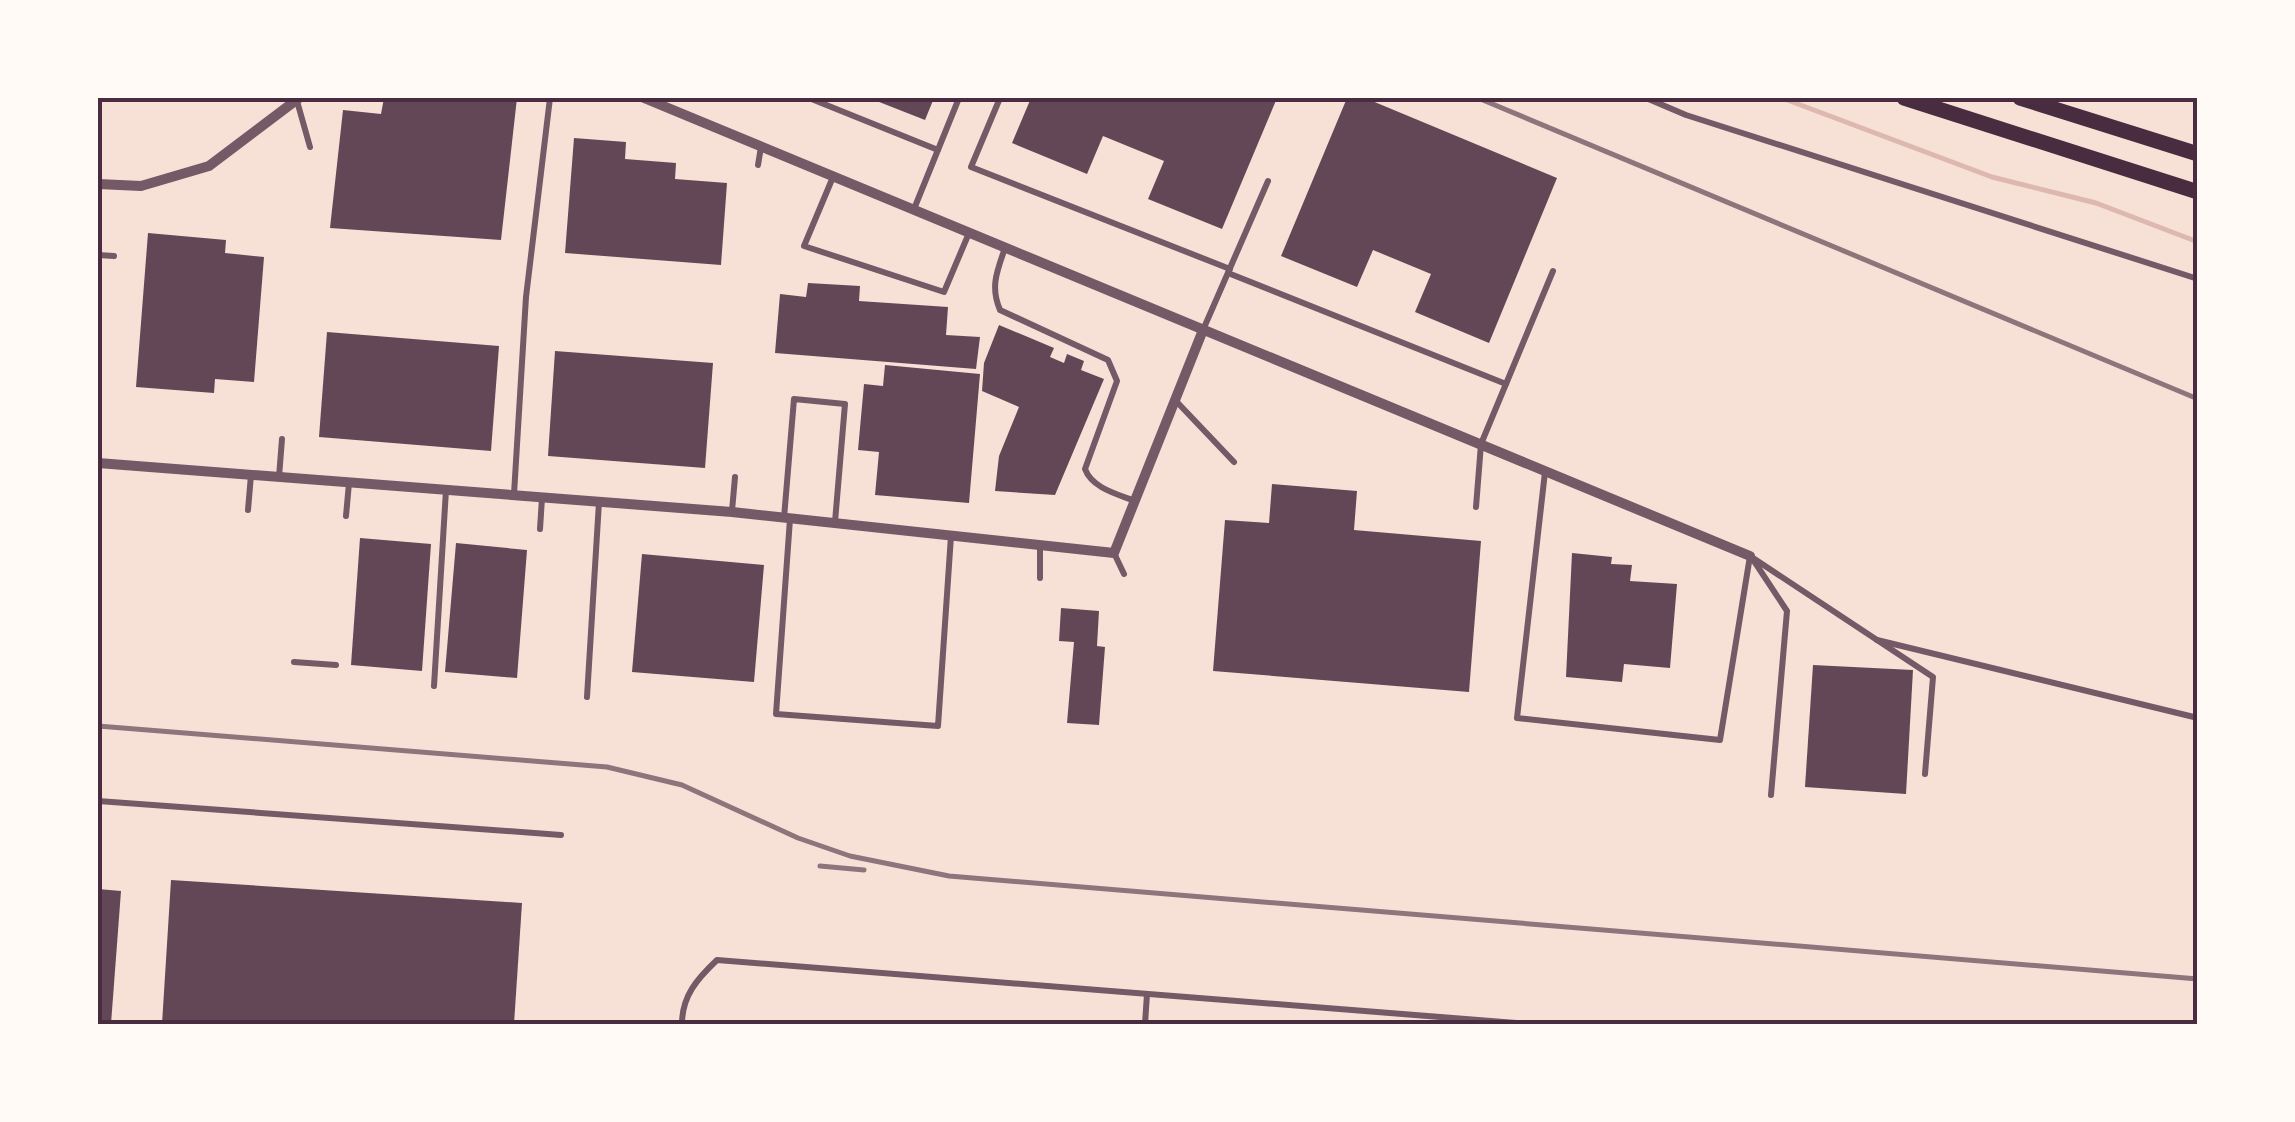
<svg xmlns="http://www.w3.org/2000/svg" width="2295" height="1122" viewBox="0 0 2295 1122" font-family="Inter,sans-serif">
<rect width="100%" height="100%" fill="#f7e1d7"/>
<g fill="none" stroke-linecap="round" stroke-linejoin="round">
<path stroke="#dcb8b0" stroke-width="5" d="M1782,98L1992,177L2096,203L2198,242"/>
</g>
<g fill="#644757">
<path d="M384,98H517L501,240L330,228L343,110L381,114Z"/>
<path d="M869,98H934L925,120Z"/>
<path d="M1031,98H1277L1222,229L1148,199L1164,161L1103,136L1087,174L1012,143Z"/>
<path d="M1347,98H1365L1557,178L1489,343L1415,312L1431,274L1373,250L1357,287L1281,256Z"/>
<path d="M574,138L626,142L625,159L676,163L675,179L727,183L721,265L565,253Z"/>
<path d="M148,233L226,240L225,253L264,257L254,382L215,379L214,393L136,387Z"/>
<path d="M808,283L860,286L859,301L948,307L946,335L980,337L976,369L775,353L780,294L806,297Z"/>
<path d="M999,325L1054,348L1050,357L1064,363L1067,354L1084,361L1081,370L1104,379L1055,495L995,491L999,456L1019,407L982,391L984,363Z"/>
<path d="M327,332L499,346L491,451L319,437Z"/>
<path d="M555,351L713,363L705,468L548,456Z"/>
<path d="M885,365L980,374L969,503L875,495L879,452L858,450L864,384L883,386Z"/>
<path d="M1272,484L1357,491L1354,530L1481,541L1469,692L1213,671L1225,520L1269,523Z"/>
<path d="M360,538L431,544L422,671L351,665Z"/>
<path d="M456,543L527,550L517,678L445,672Z"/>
<path d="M1572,553L1612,557L1611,564L1632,565L1630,581L1677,584L1670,668L1624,664L1622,682L1566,677Z"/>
<path d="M642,554L764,565L754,682L632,672Z"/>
<path d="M1061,608L1099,611L1097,646L1105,647L1099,725L1067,723L1074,642L1059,641Z"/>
<path d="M1813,665L1913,670L1906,794L1805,787Z"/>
<path d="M171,880L522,903L514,1024H162Z"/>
<path d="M98,889L121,891L111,1024H98Z"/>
</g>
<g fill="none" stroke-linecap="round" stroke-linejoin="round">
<g stroke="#755966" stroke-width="6">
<path d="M809,98L938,150"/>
<path d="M1000,98L971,167L1230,269"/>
<path d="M1646,98L1686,115L2198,279"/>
<path d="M297,101L310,147"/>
<path d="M758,165L761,147"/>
<path d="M833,177L804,246L944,292L969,233"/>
<path d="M914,209L959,98"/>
<path d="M1005,248C997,271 990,287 1000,310L1108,360L1117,381L1085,469C1092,488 1117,494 1135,501"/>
<path d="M98,255L114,256"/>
<path d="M1228,273L1506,384"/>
<path d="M1203,330L1268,181"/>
<path d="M1176,401L1234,462"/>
<path d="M1545,472L1517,718L1720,740L1750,556"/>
<path d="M279,477L282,439"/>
<path d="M514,494L526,297L550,98"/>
<path d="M1476,507L1481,444L1553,271"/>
<path d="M248,510L251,475"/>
<path d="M732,511L735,477"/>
<path d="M346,516L349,483"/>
<path d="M784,518L794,399L845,404L835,522"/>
<path d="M790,519L776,714L938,726L951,536"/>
<path d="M540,529L542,498"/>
<path d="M1114,553L1124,574"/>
<path d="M1750,556L1933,677L1925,774"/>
<path d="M1754,561L1787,611L1771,795"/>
<path d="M1040,578V546"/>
<path d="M1877,640L2198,718"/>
<path d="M294,662L336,665"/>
<path d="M434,686L446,490"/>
<path d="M587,697L599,502"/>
<path d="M98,801L561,835"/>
<path d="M682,1024C682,996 697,979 717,960L1529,1024"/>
<path d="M1145,1024L1147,994"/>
</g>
<g stroke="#755966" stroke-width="10">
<path d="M644,98L1750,556"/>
<path d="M98,184L141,186L209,166L299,98"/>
<path d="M98,463L732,512L1114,553L1203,330"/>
</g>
<g stroke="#4a2c40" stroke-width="15">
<path d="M1904,98L2198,192"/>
<path d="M2020,98L2198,154"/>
</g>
<g stroke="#8f747c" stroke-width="5">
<path d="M1478,98L2198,399"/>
<path d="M98,726L607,767L682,785L798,838L850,856L949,876L2198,979"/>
<path d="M820,866L864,870"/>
</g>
</g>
<rect width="2295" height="1122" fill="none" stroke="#fffaf5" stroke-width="200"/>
<rect x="100" y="100" width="2095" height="922" fill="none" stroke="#4a2c40" stroke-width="4"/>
</svg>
